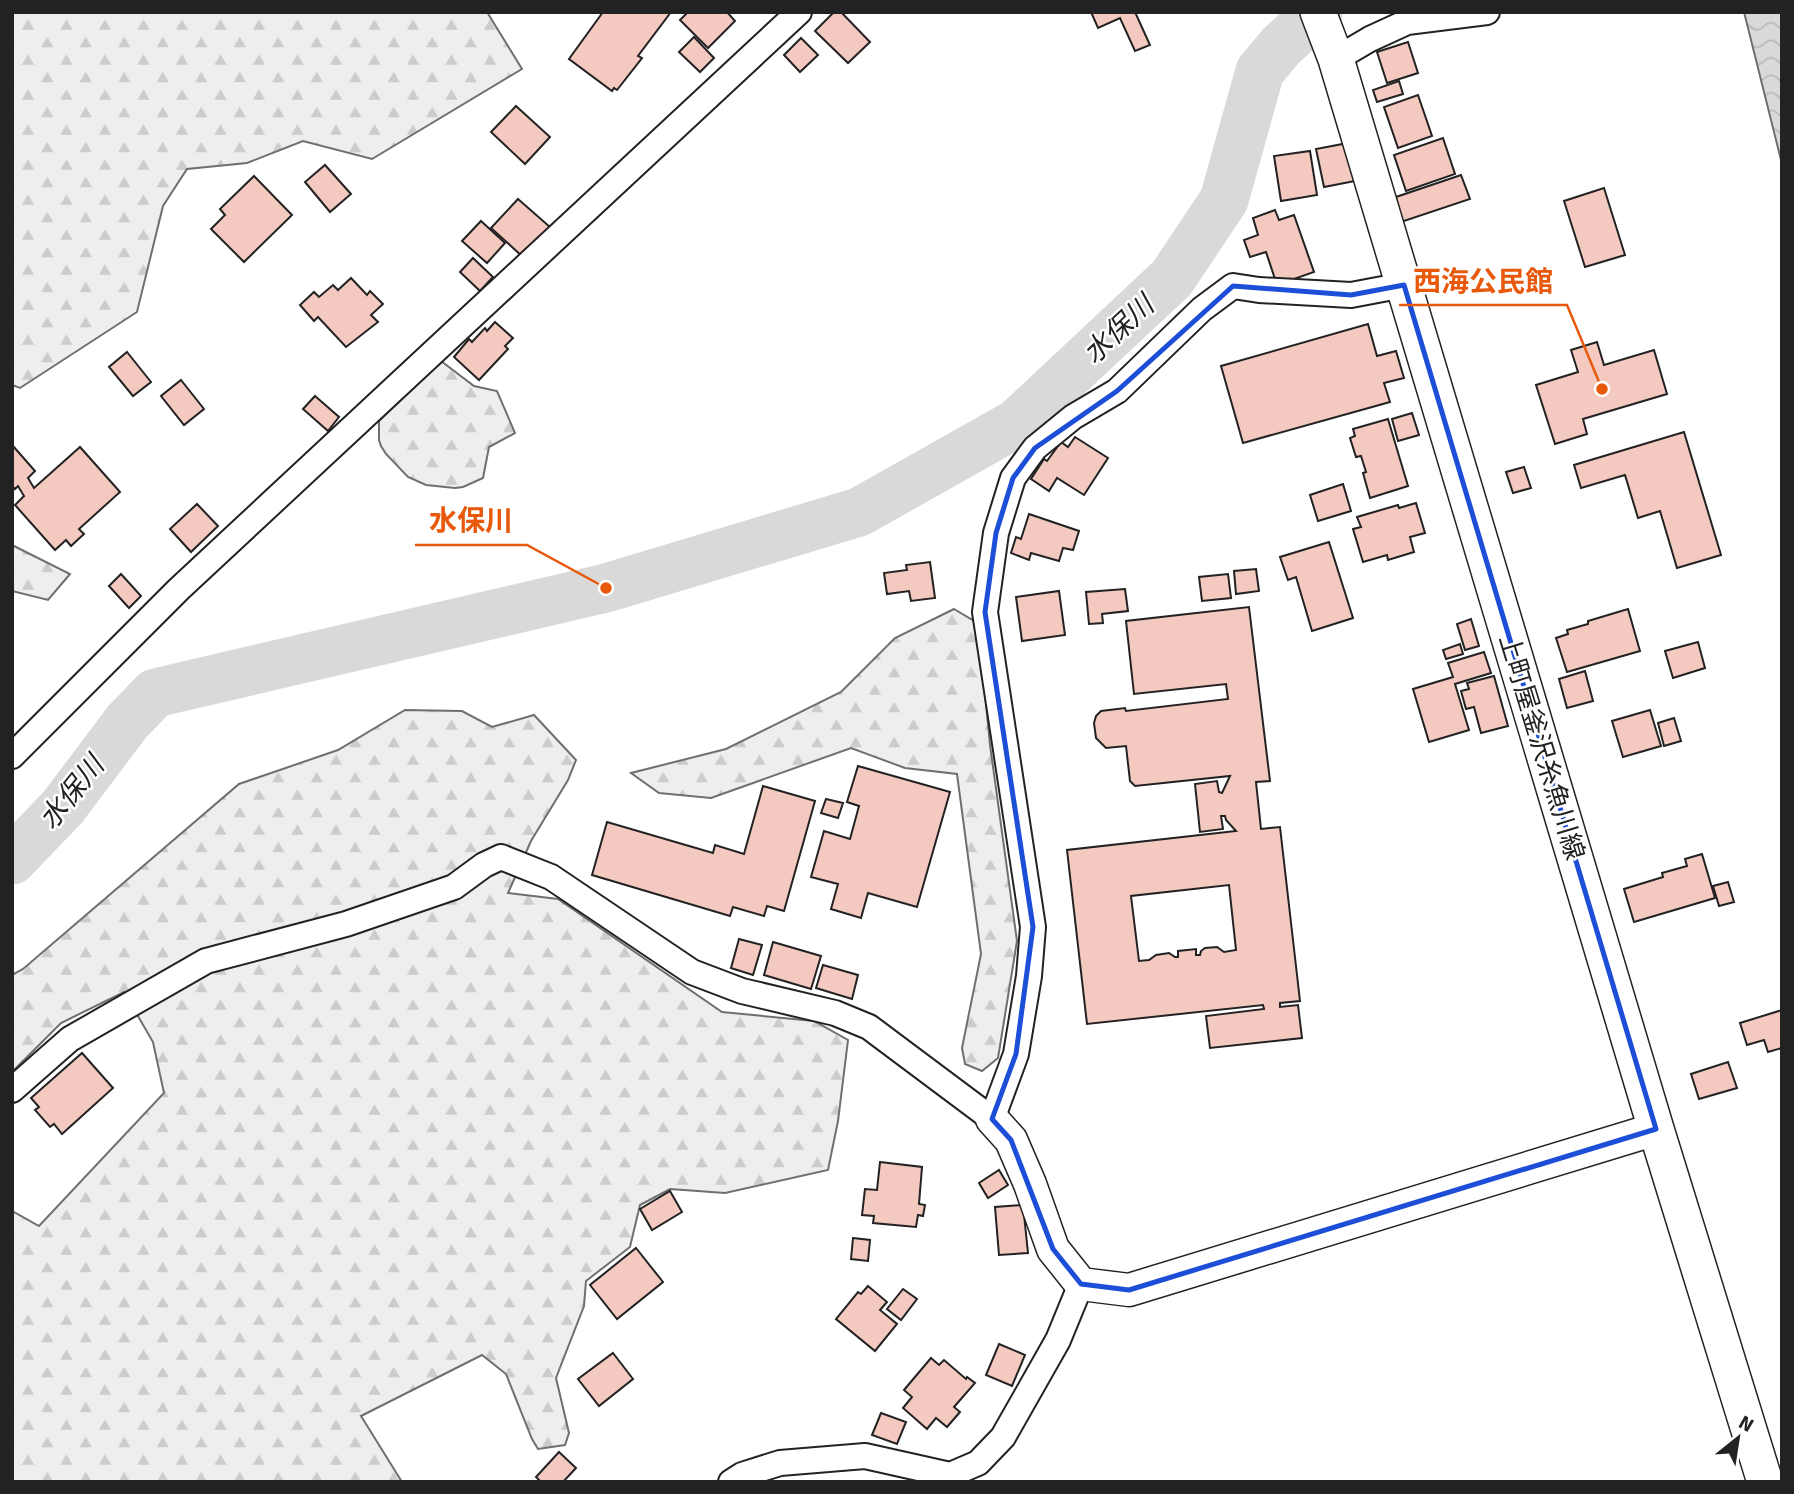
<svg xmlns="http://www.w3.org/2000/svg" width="1794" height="1494" viewBox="0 0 1794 1494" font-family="Signika,'Noto Sans JP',sans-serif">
<defs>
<pattern id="forest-firs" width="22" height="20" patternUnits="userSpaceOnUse" patternTransform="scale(1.75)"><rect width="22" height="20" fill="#eee"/><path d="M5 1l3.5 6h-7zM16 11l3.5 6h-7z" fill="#ccc"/></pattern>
<pattern id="water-waves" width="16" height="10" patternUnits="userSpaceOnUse" patternTransform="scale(1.75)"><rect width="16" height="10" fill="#d9d9d9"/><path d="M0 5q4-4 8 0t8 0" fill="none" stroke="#bababa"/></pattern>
</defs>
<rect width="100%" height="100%" fill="#fff"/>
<g fill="url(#forest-firs)" stroke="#6f6f6f" stroke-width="2">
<path d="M12,12H487L522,69L372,159L303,141L247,163L187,169L163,206L137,312L20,388L12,385Z"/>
<path d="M441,361L474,386L497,391L515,433L489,447L483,478L463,487L455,488L426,485L408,477L386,454L381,446L379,440V421Z"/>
<path d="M12,545L70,574L48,600L12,591Z"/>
<path d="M954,609L974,621L982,663L990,745L1017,941L998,1058L982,1071L965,1064L962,1048L981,954L957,774L905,768L851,748L711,798L659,793L631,773L726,749L841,692L895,638Z"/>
<path d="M405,710L462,711L492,727L534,715L576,760L568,780L531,841L508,893L558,899L722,1012L814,1021L848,1040L838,1121L828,1170L725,1193L670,1189L640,1205L630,1247L586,1281L584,1306L556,1378L569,1433L565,1445L538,1449L532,1439L506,1374L482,1355L361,1416L402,1482H12V1211L39,1226L164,1093L153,1042L124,992L61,1023L12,1072V975L23,969L239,784L338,750Z"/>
</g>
<path fill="url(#water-waves)" stroke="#6f6f6f" stroke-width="2" d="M1744,12H1782V161L1781,160Z"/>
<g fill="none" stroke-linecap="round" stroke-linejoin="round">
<path stroke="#d9d9d9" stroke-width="49" d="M12,860L63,807L127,722L155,693L606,588L859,512L1017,423L1172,278L1224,200L1260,71L1281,46L1318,12"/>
</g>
<g fill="#f3c9c0" stroke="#222" stroke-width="2" fill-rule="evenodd">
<path d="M603,12H671L638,56L642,58L617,90L614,88L612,91L569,59Z"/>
<path d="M688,12H727L735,21L708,48L680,20Z"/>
<path d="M834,12H841L870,42L848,63L815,31Z"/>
<path d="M1091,12H1135L1150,45L1135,51L1120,18L1098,28Z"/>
<path d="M694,37L714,58L700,72L679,52Z"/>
<path d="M801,38L818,55L800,72L784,55Z"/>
<path d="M1408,42L1418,73L1387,83L1377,52Z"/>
<path d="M1399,81L1403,94L1377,102L1373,90Z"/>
<path d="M1418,95L1432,136L1398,148L1384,107Z"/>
<path d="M516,106L550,137L525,164L491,132Z"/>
<path d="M1443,138L1455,174L1406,191L1394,155Z"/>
<path d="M1348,143L1355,181L1324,187L1316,149Z"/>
<path d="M1310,151L1317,195L1281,201L1274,156Z"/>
<path d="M325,165L351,194L330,212L305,182Z"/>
<path d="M1461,175L1470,199L1401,222L1393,198Z"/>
<path d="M254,176L292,215L244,262L211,229L225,215L220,209Z"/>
<path d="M1604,188L1625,255L1585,267L1564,201Z"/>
<path d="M518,199L550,227L523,257L491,228Z"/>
<path d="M1275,210L1279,220L1294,215L1314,272L1277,285L1266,252L1250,257L1244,240L1258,235L1253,218Z"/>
<path d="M481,221L505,243L487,263L462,241Z"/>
<path d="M473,258L493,277L480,291L460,272Z"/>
<path d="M351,278L367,295L370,291L383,304L371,315L378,322L346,347L318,317L314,321L300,305L314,292L319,297L333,285L338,290Z"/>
<path d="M495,322L513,338L505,346L508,349L479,380L454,357L469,339L472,342L485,328L487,331Z"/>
<path d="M1368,324L1377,356L1396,351L1404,378L1384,383L1390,402L1243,443L1221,366Z"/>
<path d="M1597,342L1604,365L1654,350L1667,394L1583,419L1587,434L1555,444L1536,385L1578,372L1571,350Z"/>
<path d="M127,352L151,382L133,396L109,367Z"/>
<path d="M181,380L204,409L184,425L161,396Z"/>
<path d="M315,396L339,417L328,431L303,409Z"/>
<path d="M1412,413L1419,435L1398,441L1392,419Z"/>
<path d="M1388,419L1408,486L1370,498L1363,473L1366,472L1361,456L1356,457L1350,438L1355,436L1353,429Z"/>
<path d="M1684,432L1721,555L1677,568L1660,511L1638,518L1625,475L1581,488L1574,465Z"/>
<path d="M1075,437L1108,458L1084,495L1057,478L1049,491L1031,479L1044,459L1047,461L1061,442L1068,447Z"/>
<path d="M13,446L35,471L28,478L34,488L80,447L120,492L79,529L84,534L71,546L66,540L55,550L15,505L24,496L18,486L15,489L12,486Z"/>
<path d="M1524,467L1531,488L1513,493L1506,472Z"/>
<path d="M1343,484L1351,511L1318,521L1310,495Z"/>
<path d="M1416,503L1425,533L1410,537L1414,552L1388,560L1387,555L1363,562L1353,529L1361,527L1357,517L1398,505L1399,508Z"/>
<path d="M197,504L218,526L191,552L170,529Z"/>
<path d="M1029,514L1079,531L1073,550L1063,548L1059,561L1031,553L1029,560L1011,553L1016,537L1021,539Z"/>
<path d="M1329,542L1353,618L1312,631L1296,577L1288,580L1280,557Z"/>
<path d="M930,562L935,598L911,601L909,591L887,594L884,573L907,570L906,565Z"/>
<path d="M1256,569L1259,591L1236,594L1234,571Z"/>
<path d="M121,574L141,596L129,608L109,586Z"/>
<path d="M1228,574L1231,598L1202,601L1199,577Z"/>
<path d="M1125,589L1128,611L1102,614L1103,623L1089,624L1086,592Z"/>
<path d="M1059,591L1065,635L1022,641L1016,597Z"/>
<path d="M1249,607L1270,781L1256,782L1261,829L1280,827L1300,1001L1280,1003V1007L1298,1005L1302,1038L1210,1048L1206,1016L1264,1009L1263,1005L1087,1024L1067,850L1236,831L1226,820L1225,816H1221L1223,829L1200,832L1195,784L1217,781L1219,792L1222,793L1230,776L1135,786L1130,781L1126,746L1106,748L1096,738L1094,723L1096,716L1101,711L1125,708L1126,711L1228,699L1226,684L1134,694L1126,621ZM1229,885L1236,950L1224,952L1217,947L1205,948L1201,951L1200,955H1196V949L1178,951V957H1175L1169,953L1156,955L1149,960L1139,961L1131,896Z"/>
<path d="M1628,609L1640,651L1567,672L1556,638L1568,634L1567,630L1588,624V621Z"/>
<path d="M1471,619L1479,646L1465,650L1457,624Z"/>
<path d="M1698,642L1705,668L1673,678L1665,651Z"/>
<path d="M1460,644L1463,654L1446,659L1443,650Z"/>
<path d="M1484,652L1491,673L1455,684L1469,730L1429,742L1413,689L1453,677L1448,663Z"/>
<path d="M1585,671L1593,701L1567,708L1559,679Z"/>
<path d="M1494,676L1508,726L1481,733L1474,707L1466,709L1461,691L1469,689L1467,683Z"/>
<path d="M1650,710L1661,746L1623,757L1612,721Z"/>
<path d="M1674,718L1681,741L1664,746L1658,723Z"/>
<path d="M858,766L950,792L917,907L868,893L861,918L831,909L838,884L811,877L824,831L850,839L859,806L847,802Z"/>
<path d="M763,786L815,801L784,911L767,906L764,916L733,907L730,916L592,875L607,822L713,853L715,845L744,854Z"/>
<path d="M826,799L843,803L838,818L821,813Z"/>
<path d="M1702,854L1715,898L1634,922L1624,889L1663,877L1662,873L1687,866L1685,859Z"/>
<path d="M1728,882L1734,902L1719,906L1713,886Z"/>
<path d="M739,939L762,945L753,975L731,968Z"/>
<path d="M773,942L821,956L811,989L764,975Z"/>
<path d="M823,965L858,975L852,999L816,988Z"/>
<path d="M1782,1010V1048L1768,1052L1764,1040L1747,1045L1740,1023Z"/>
<path d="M82,1053L113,1088L62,1134L54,1124L50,1127L35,1110L39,1107L31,1098Z"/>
<path d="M1728,1062L1737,1088L1699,1099L1691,1074Z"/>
<path d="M880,1162L922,1167L919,1204L925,1205L923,1216L918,1215L916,1227L873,1223L874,1216L862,1215L865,1189L877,1190Z"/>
<path d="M999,1170L1008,1185L988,1198L979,1183Z"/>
<path d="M670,1191L682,1212L652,1230L640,1209Z"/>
<path d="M1023,1205L1028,1253L999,1255L995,1207Z"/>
<path d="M853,1238L870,1240L868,1261L851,1259Z"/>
<path d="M636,1248L663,1282L617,1319L590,1285Z"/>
<path d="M868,1286L887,1302L880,1310L897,1324L875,1351L836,1319L858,1292L861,1294Z"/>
<path d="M903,1289L917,1299L901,1320L887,1309Z"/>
<path d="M999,1344L1025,1355L1012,1386L986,1375Z"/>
<path d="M613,1353L633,1379L599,1406L578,1379Z"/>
<path d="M931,1358L939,1365L944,1360L966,1379L967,1377L975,1383L954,1407L960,1412L947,1427L936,1418L927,1429L903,1408L912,1397L904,1390Z"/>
<path d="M881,1413L906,1422L897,1444L872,1435Z"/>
<path d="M559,1452L576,1468L563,1482H541L536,1477Z"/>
</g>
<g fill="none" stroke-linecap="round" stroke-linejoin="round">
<defs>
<g id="minor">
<path d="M1336,59L1370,39L1407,22L1487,12"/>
<path d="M12,756L179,589L799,12"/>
<path d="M12,1090L70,1039L206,961L346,924L454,887L484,865L501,857L551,877L692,972L742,991L835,1013L869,1027L992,1119L1016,1054L1029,976L1033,927L985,612L996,533L1013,478L1035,448L1073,417L1117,391L1202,309L1233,286L1259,290L1351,295L1404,285"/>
<path d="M731,1482L742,1475L780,1463L865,1456L950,1475L978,1463L1003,1437L1058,1340L1081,1284"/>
</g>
<path id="tertiary" d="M992,1119L1011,1140L1030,1184L1053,1249L1081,1284L1129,1290L1656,1129"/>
<path id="secondary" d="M1318,12L1336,59L1656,1129L1765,1482"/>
</defs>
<use href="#minor" stroke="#222" stroke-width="28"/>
<use href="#tertiary" stroke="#222" stroke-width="35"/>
<use href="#secondary" stroke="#222" stroke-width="38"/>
<use href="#minor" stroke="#fff" stroke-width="24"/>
<use href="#tertiary" stroke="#fff" stroke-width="32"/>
<use href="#secondary" stroke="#fff" stroke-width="35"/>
</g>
<path fill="none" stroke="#1d4ed8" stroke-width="5" stroke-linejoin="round" d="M1404,285L1656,1129L1129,1290L1081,1284L1053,1249L1011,1140L992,1119L1016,1054L1033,927L985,612L996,533L1013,478L1035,448L1117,391L1233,286L1351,295Z"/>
<g text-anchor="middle" stroke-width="5" stroke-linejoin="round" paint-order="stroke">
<g font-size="26" fill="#222" stroke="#fff">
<text transform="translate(1542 747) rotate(73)" y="9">上町屋釜沢糸魚川線</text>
</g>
<g font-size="28" font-style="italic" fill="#222" stroke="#fff">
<text transform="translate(1118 329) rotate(-43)" y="10">水保川</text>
<text transform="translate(71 792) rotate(-51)" y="10">水保川</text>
</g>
</g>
<path fill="none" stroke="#e8590c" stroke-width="2.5" d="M1602 389L1567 305H1399M606 588L527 545H415"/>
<g fill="#e8590c" stroke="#fff" stroke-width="2.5">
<circle cx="1602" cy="389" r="7"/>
<circle cx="606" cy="588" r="7"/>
</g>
<g font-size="28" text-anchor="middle" font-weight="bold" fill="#e8590c" stroke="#fff" stroke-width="5" stroke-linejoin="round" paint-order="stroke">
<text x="1483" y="291">西海公民館</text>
<text x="471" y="530">水保川</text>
</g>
<rect width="1794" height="1494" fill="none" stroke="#222222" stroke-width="28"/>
<g transform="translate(1738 1438) rotate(30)" stroke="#ffffff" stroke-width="5" paint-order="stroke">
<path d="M0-5L12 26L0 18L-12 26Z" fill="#222222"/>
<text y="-10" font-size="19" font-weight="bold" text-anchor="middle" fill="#222222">N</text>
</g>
</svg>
